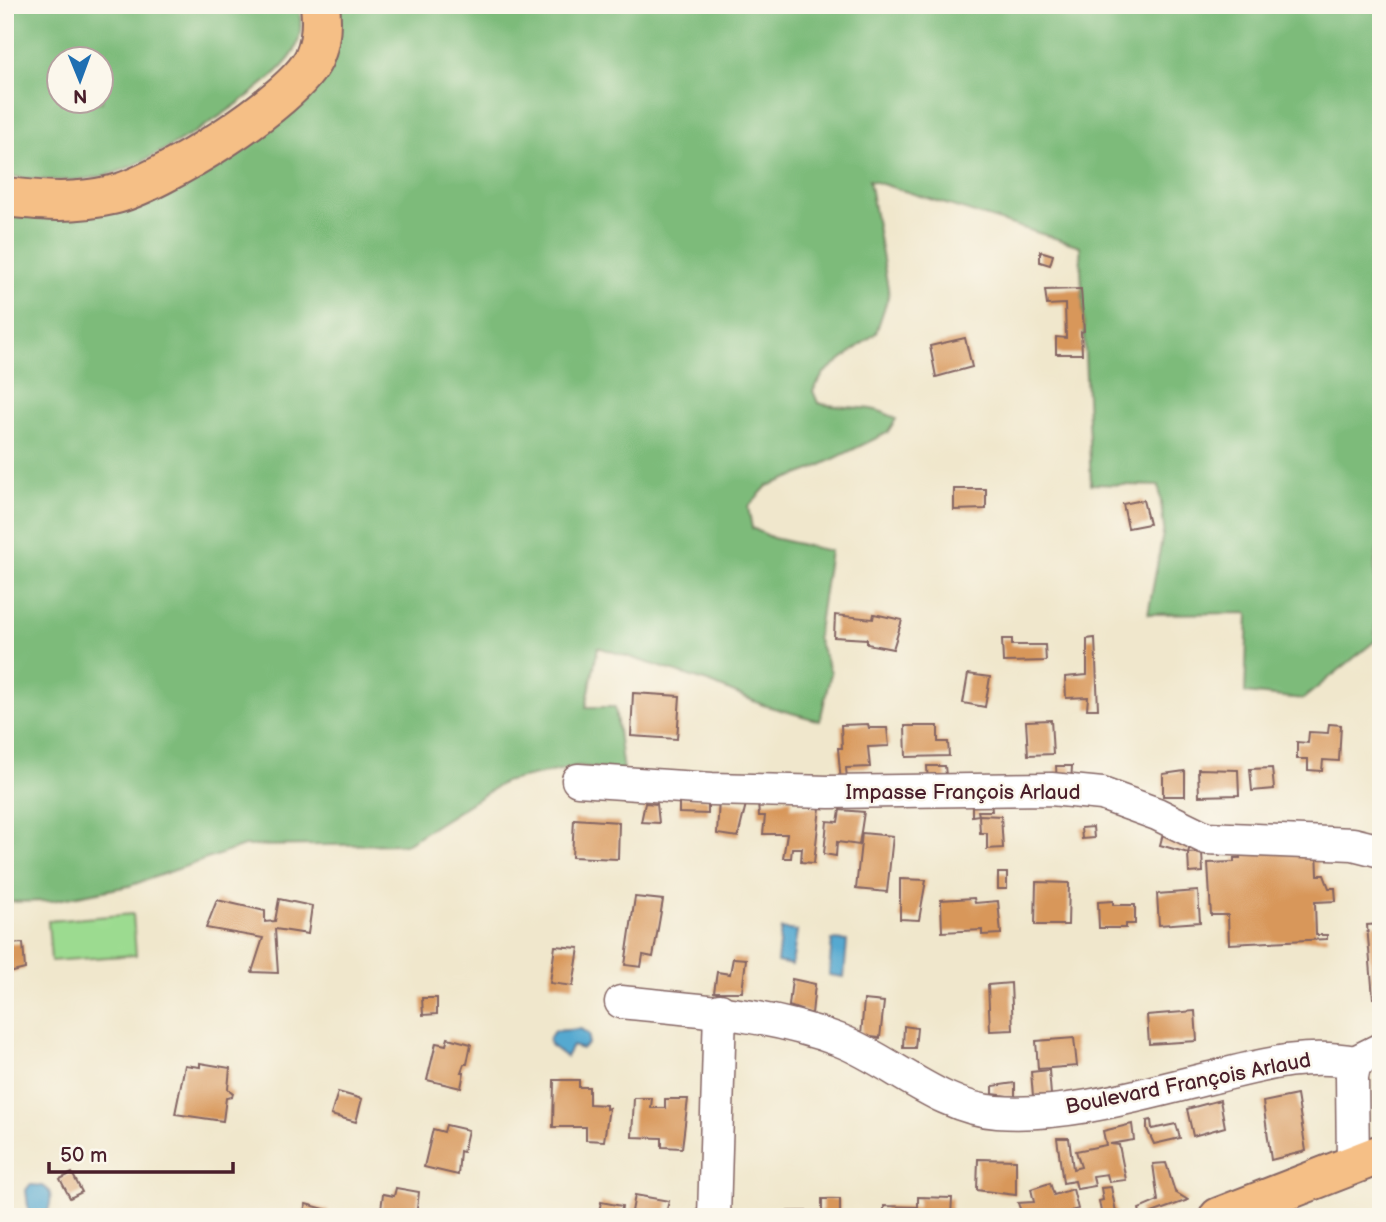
<svg xmlns="http://www.w3.org/2000/svg" width="1386" height="1222" viewBox="0 0 1386 1222" font-family="'Balsamiq Sans',sans-serif">
<rect width="100%" height="100%" fill="#fbf7ec"/>
<filter id="ink" filterUnits="userSpaceOnUse"><feTurbulence type="fractalNoise" baseFrequency=".0143" numOctaves="2"/><feDisplacementMap in="SourceGraphic" scale="14" xChannelSelector="R" yChannelSelector="G"/><feConvolveMatrix kernelMatrix="1 2 1 2 8 2 1 2 1" color-interpolation-filters="sRGB"/></filter>
<filter id="wash" filterUnits="userSpaceOnUse"><feTurbulence type="fractalNoise" baseFrequency=".00686" numOctaves="4" result="noise"/><feDisplacementMap in="SourceGraphic" scale="28" xChannelSelector="R" yChannelSelector="G"/><feGaussianBlur stdDeviation="1.57" result="paint"/><feColorMatrix in="noise" values="0 0 0 0 0 0 0 0 0 0 0 0 0 0 0 0 0 1.4 0 .05"/><feComposite in="paint" operator="in"/></filter>
<g filter="url(#wash)">
<rect width="100%" height="100%" fill="#f0e7cc"/>
<path fill="#9cdb90" stroke="#737d5e" stroke-width="2" d="M133,914L136,955L51,961L48,921Z"/>
<g fill="#7dbb7a" stroke="#646d52" stroke-width="2" fill-rule="evenodd">
<path d="M5,5H299C301,20 302,33 296,48C279,86 148,166 107,175C72,184 41,180 5,176ZM60,60H102V102H60Z"/>
<path d="M334,5H1381V531L1375,562V641L1303,699L1245,693L1248,613L1148,614L1164,528L1159,486L1091,484L1080,246L869,180L889,294L876,333L824,373L813,391L818,403C848,411 870,402 896,419L887,433L811,470L767,486L748,507L752,528L773,538L830,551L817,638L831,672L820,721L763,705L711,683L598,647L586,707H615L623,771L578,766L504,782L406,844L244,846L129,886L52,901L5,902V212L248,139Z"/>
</g>
<g fill="#54a9d0" stroke="#4f647e" stroke-width="2">
<path d="M781,929L797,931L792,965L777,962Z"/>
<path d="M832,940L847,941L844,977L829,975Z"/>
<path d="M581,1029L589,1035L588,1044L582,1049L572,1046L566,1057L550,1045L549,1039L554,1031Z"/>
<path d="M30,1185C50,1184 54,1193 48,1211L51,1217L29,1214L26,1190Z"/>
</g>
<g id="blocks">
<g fill="#d8975a">
<path d="M1040,251L1053,255L1050,265L1040,262Z"/>
<path d="M1081,289L1084,331L1081,332L1082,354H1056V337L1066,338L1065,304L1047,305L1045,290Z"/>
<path d="M965,338L972,367L936,377L930,346Z"/>
<path d="M954,489H986V509L954,510Z"/>
<path d="M1143,500L1149,524L1128,528L1123,504Z"/>
<path d="M874,614L902,620L893,649L867,644V639L834,637L835,615L873,619Z"/>
<path d="M1095,638L1098,709H1087L1088,697L1066,698L1065,677L1087,675V639Z"/>
<path d="M1002,639H1012V645H1045L1046,661L1003,662Z"/>
<path d="M968,674L990,677L985,707L963,703Z"/>
<path d="M633,693L680,696L677,739L631,736Z"/>
<path d="M1051,720L1053,754L1028,755L1026,721Z"/>
<path d="M868,724L869,728H887L889,746L868,747L870,767L846,768L847,779L841,783L838,748H842L841,725Z"/>
<path d="M1329,724L1341,725L1339,761L1323,760L1322,771L1308,770V759H1297V742L1308,743L1309,732L1328,733Z"/>
<path d="M905,726H938V742H948L949,756L906,757Z"/>
<path d="M927,766H945L947,784H928Z"/>
<path d="M1056,766H1072L1071,784L1057,783Z"/>
<path d="M1272,768L1274,789L1252,791L1250,769Z"/>
<path d="M1198,769L1238,770L1239,795L1199,796Z"/>
<path d="M1185,771V796H1163V774Z"/>
<path d="M679,797L708,799V814L679,813Z"/>
<path d="M792,799L791,807H820L814,863L801,862L802,848H792L791,858H783L787,834H763L765,816H759L758,803Z"/>
<path d="M719,800L746,804L738,837L717,834Z"/>
<path d="M972,801H991L992,811H978L979,815L972,816Z"/>
<path d="M645,803L657,804L659,823L641,822Z"/>
<path d="M840,810L864,812L859,845L837,842L836,856L824,854L827,821L838,822Z"/>
<path d="M979,815L1001,816L1003,848L987,849V833H980Z"/>
<path d="M574,819L619,822L618,859L572,857Z"/>
<path d="M1093,827L1094,838L1082,839L1081,828Z"/>
<path d="M1164,830L1192,839L1188,853L1160,845Z"/>
<path d="M862,833L893,836L887,892L856,889Z"/>
<path d="M1239,848L1317,849L1318,875H1324L1329,888H1335L1336,901L1315,902L1316,935H1327V939L1229,944L1228,915H1211L1208,863L1234,862V858H1240Z"/>
<path d="M1202,852L1203,872L1189,873L1188,853Z"/>
<rect x="998" y="873" width="9" height="16"/>
<path d="M900,879L926,880L919,920L900,919Z"/>
<path d="M1036,882L1069,883L1068,925H1035Z"/>
<path d="M1198,891L1200,922L1159,925L1157,894Z"/>
<path d="M635,897L663,900L653,957L643,955L641,967L625,965Z"/>
<path d="M974,898L975,903L998,901L1001,934L982,935V930L942,932L941,900Z"/>
<path d="M279,899L312,906L308,934L275,929L278,973L252,972L263,938L206,928L217,900L265,911V922L275,921Z"/>
<path d="M1113,901V905H1135V924H1126V928H1099L1098,902Z"/>
<path d="M1381,924V998H1373L1367,925Z"/>
<path d="M23,943L25,969L5,974V952L10,951L9,944Z"/>
<path d="M555,946L579,948L573,986L550,983Z"/>
<path d="M733,958L746,959L742,992H714L717,972L730,974Z"/>
<path d="M792,979L815,984L812,1014L789,1006Z"/>
<path d="M1011,983L1013,1030L990,1031L988,985Z"/>
<path d="M422,998H437V1014L423,1015Z"/>
<path d="M864,1000L884,1002L880,1038L861,1036Z"/>
<path d="M1195,1011L1197,1041L1149,1044L1147,1015Z"/>
<path d="M904,1026L917,1028L915,1048H903Z"/>
<path d="M448,1038L471,1044L467,1064H464L461,1072H464L461,1088L427,1080L436,1043L446,1045Z"/>
<path d="M1074,1038L1077,1066L1038,1069L1036,1041Z"/>
<path d="M200,1063L230,1068L228,1089L233,1093L232,1097L226,1098L223,1121L175,1114L185,1065L200,1067Z"/>
<path d="M1049,1070L1051,1095L1033,1096L1031,1072Z"/>
<path d="M554,1080H579V1087H589V1104L606,1105V1109L609,1108L604,1141L586,1140V1127H553Z"/>
<path d="M1015,1083V1097L993,1094V1086Z"/>
<path d="M338,1092L362,1099L356,1122L331,1115Z"/>
<path d="M1297,1095L1306,1151L1271,1160L1263,1102Z"/>
<path d="M634,1098H652L651,1108H665V1099H688L682,1148L662,1147V1138L632,1137Z"/>
<path d="M1220,1100L1225,1127L1193,1136L1187,1109Z"/>
<path d="M1151,1120L1152,1129L1176,1124L1180,1138L1154,1144L1147,1129V1121Z"/>
<path d="M1132,1124L1134,1140L1110,1144L1119,1145L1126,1180L1109,1182L1107,1174L1093,1176L1095,1186L1077,1189L1075,1181L1063,1183L1057,1138H1069L1073,1169L1081,1167L1076,1151L1106,1145L1103,1131Z"/>
<path d="M446,1125L468,1130L463,1152L460,1151L458,1175L424,1167L433,1129L444,1132Z"/>
<path d="M978,1159L1016,1160V1195L977,1190Z"/>
<path d="M1166,1163L1175,1192L1188,1200L1141,1217L1139,1209L1158,1201L1153,1164Z"/>
<path d="M72,1173L82,1192L70,1198L60,1179Z"/>
<path d="M1050,1183L1054,1195L1073,1189L1078,1209L1071,1211L1073,1217H1023L1018,1203L1034,1202L1031,1189Z"/>
<path d="M1111,1187L1117,1217H1102L1099,1201L1103,1200L1101,1188Z"/>
<path d="M396,1188L419,1192L416,1217H380L383,1194L394,1196Z"/>
<path d="M635,1195L669,1201L665,1217H631Z"/>
<path d="M918,1197L952,1198L951,1217H884V1206L918,1207Z"/>
<path d="M822,1199H840V1217H725V1212L822,1211Z"/>
<path d="M601,1202L622,1206L621,1214L629,1217H598Z"/>
<path d="M306,1204L328,1210L326,1217H302Z"/>
</g>
</g>
</g>
<g filter="url(#ink)">
<use href="#blocks" fill-opacity="0" stroke="#846563" stroke-width="2"/>
<g fill="none" stroke-linecap="round" stroke-linejoin="round">
<defs>
<g id="minor">
<path d="M578,780L712,789L829,792L1051,789L1102,794L1157,814L1206,838L1353,844L1381,851"/>
<path d="M621,1002C696,1010 768,1013 839,1040C889,1059 941,1109 997,1112C1068,1117 1142,1094 1210,1078C1259,1066 1305,1052 1355,1062"/>
<path d="M1353,1165L1352,1077L1355,1062L1381,1049"/>
<path d="M714,1217L720,1010"/>
</g>
<g id="major">
<path d="M5,197C44,201 73,204 112,195C158,185 294,101 314,58C321,42 322,22 320,5"/>
<path d="M1219,1217L1381,1154"/>
</g>
</defs>
<use href="#minor" stroke="#846563" stroke-width="35"/>
<use href="#major" stroke="#846563" stroke-width="42"/>
<use href="#minor" stroke="#fff" stroke-width="32"/>
<use href="#major" stroke="#f5bf86" stroke-width="38"/>
</g>
</g>
<g text-anchor="middle" stroke-width="5" stroke-linejoin="round" paint-order="stroke">
<g font-size="21" fill="#4a1f2b" stroke="#fbf7ec">
<text x="963" y="799">Impasse François Arlaud</text>
<text transform="translate(1188 1083) rotate(-11)" y="7">Boulevard François Arlaud</text>
</g>
</g>
<rect width="1386" height="1222" fill="none" stroke="#fbf7ec" stroke-width="28"/>
<g transform="translate(80 80) rotate(179)"><circle r="33" fill="#fbf7ec" stroke="#b4a19f" stroke-width="2"/>
<path d="M0-5L12 26L0 18L-12 26Z" fill="#1f6fb2"/>
<text y="-10" font-size="19" font-weight="bold" text-anchor="middle" fill="#4a1f2b">N</text>
</g>
<path d="M49 1162v10h184v-10" fill="none" stroke="#4a1f2b" stroke-width="3.5"/>
<text x="60" y="1162" font-size="21" fill="#4a1f2b" stroke="#fbf7ec" stroke-width="5" paint-order="stroke">50 m</text>
</svg>
